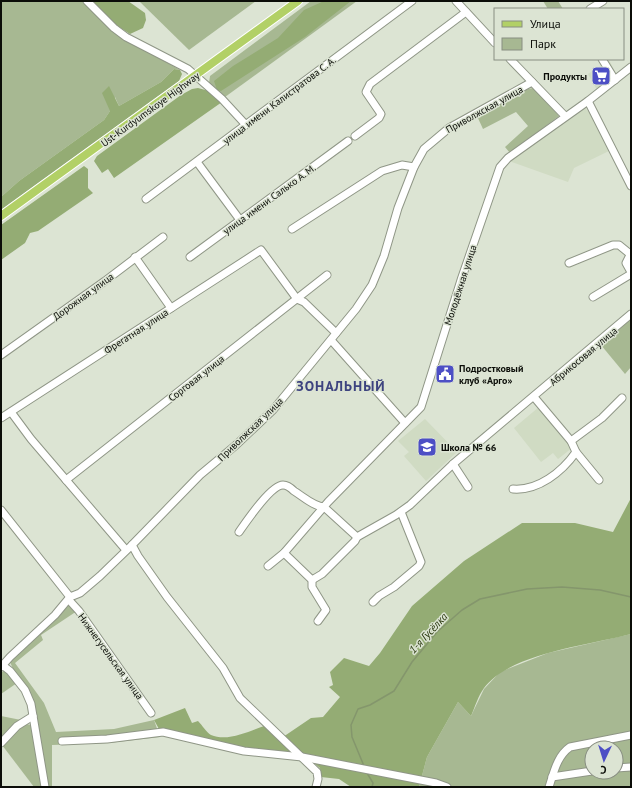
<svg xmlns="http://www.w3.org/2000/svg" width="632" height="788" viewBox="0 0 632 788" font-family="'PT Sans',sans-serif">
<rect width="100%" height="100%" fill="#dce4d3"/>
<g fill="#d0dbc3">
<path d="M609,60L617,75L597,90L588,74Z"/>
<path d="M585,108L590,113L609,151L574,168L568,182L509,161L580,109Z"/>
<path d="M539,407L572,448L558,459L553,453L541,462L514,428Z"/>
<path d="M425,419L457,452L426,481L404,456L409,452L398,441Z"/>
</g>
<g fill="#a7b892" fill-rule="evenodd">
<path d="M1,1H83L111,30L180,70L174,69L161,82L119,106L115,97L110,111L104,120L19,181L1,197Z"/>
<path d="M139,1H256L189,50Z"/>
<path d="M311,1H357L225,97L209,83L210,76Z"/>
<path d="M543,1H558L563,9H548Z"/>
<path d="M533,88L538,90L559,116L510,153L505,147L528,126L516,112L483,129L477,116L528,89Z"/>
<path d="M630,320L631,367L625,374L601,345Z"/>
<path d="M70,604L77,611L41,635L43,640L15,663L44,703L56,732L114,729L154,720L160,737L109,743L52,745V787H46L35,719L10,662L12,658Z"/>
<path d="M631,634V787H419L427,757L458,702L471,716L484,689L500,672L548,653ZM592,748H616V772H592Z"/>
<path d="M4,671L8,673L17,683L1,694V672Z"/>
<path d="M1,716L21,720L1,738Z"/>
<path d="M26,724L31,725L32,728L42,787H34L2,745L17,729Z"/>
</g>
<g fill="#94ac74">
<path d="M92,1H128L145,13L146,20L143,28L130,34L116,25Z"/>
<path d="M324,1H351L305,37L221,91L217,90L214,81L233,66L278,38L304,10Z"/>
<path d="M174,69L180,70L182,74L179,81L1,210V197L19,181L104,120L110,111L102,93L109,86L119,106L161,82Z"/>
<path d="M198,88L209,91L222,102L114,178L108,169L102,173L94,161L97,156L181,95L192,89Z"/>
<path d="M84,166L88,169V188L93,193L38,231L30,233L25,243L1,260V225Z"/>
<path d="M631,498V634C590,645 510,653 484,688C478,696 475,707 471,716L458,702L427,757L419,787H351L339,779L321,777L320,768L283,737L311,718L323,717L340,697L329,687L333,685L330,672L344,658L369,666L380,653L412,606L464,561L522,523H575L613,532Z"/>
<path d="M185,708L192,723L198,721C202,725 207,733 211,735C228,742 249,731 264,726L293,752L292,754L245,748L159,729L154,720Z"/>
</g>
<g fill="none" stroke-linecap="round" stroke-linejoin="round">
<g stroke="#84966c" stroke-width="1.5">
<path d="M364,766L352,737L351,725L358,709L370,705L394,691L412,662L437,632L462,610L480,599L527,589L562,587L600,590L631,597"/>
<path d="M367,773L373,783L372,787"/>
</g>
<defs>
<g id="minor">
<path d="M87,1L114,28L126,37L188,69L222,99L246,125"/>
<path d="M456,1L495,43"/>
<path d="M590,9L603,1"/>
<path d="M510,59L565,116"/>
<path d="M602,59L615,80"/>
<path d="M588,101L631,186"/>
<path d="M355,136L379,118L381,114L366,92L370,84L466,12"/>
<path d="M197,162L240,220"/>
<path d="M146,199L412,1"/>
<path d="M292,229L382,171L402,165L414,167"/>
<path d="M631,253L626,263L631,272"/>
<path d="M135,257L171,308"/>
<path d="M190,257L348,141"/>
<path d="M569,263L613,245H619L630,254"/>
<path d="M593,297L631,274"/>
<path d="M331,340L405,423"/>
<path d="M1,355L105,281L163,237"/>
<path d="M534,397L571,441L576,452L599,480"/>
<path d="M11,412L31,439L126,550"/>
<path d="M1,418L261,250L297,299L304,302L336,333"/>
<path d="M571,441L602,418L622,398"/>
<path d="M453,464L468,487"/>
<path d="M66,480L327,275"/>
<path d="M513,489C538,491 562,472 576,452"/>
<path d="M324,507L357,537"/>
<path d="M1,510L70,597"/>
<path d="M239,532C246,522 271,485 283,485C287,485 292,489 294,491C304,497 313,506 324,507"/>
<path d="M284,553L312,580V587L326,610L318,621"/>
<path d="M268,566L284,553L328,502L421,407L461,280L500,167L508,158L588,101L631,67"/>
<path d="M312,580L322,574L355,541L357,537L396,515L410,505L453,464L631,314"/>
<path d="M69,600L79,611L151,713"/>
<path d="M373,602L379,596L394,587L419,566L421,562L401,512"/>
<path d="M1,664L10,671L25,690L31,704L45,787"/>
<path d="M1,667L10,657L55,615L70,597L80,593L100,576L132,545"/>
<path d="M62,741L107,739L163,732L244,751L302,757L436,783L447,787"/>
<path d="M1,743L17,726L33,716"/>
<path d="M616,768L631,767"/>
<path d="M552,777L592,771"/>
<path d="M316,787L318,779L317,772L240,698L223,668L167,597L138,556L132,545L200,475L236,445L273,410L356,309L372,285L384,256L398,208L414,167L424,149L449,128L532,82"/>
<path d="M549,787C554,772 557,756 570,747L631,735"/>
</g>
<path id="major" d="M1,216L298,1"/>
</defs>
<use href="#minor" stroke="#8f9686" stroke-width="9"/>
<use href="#major" stroke="#fff" stroke-width="10"/>
<use href="#minor" stroke="#fff" stroke-width="7"/>
<use href="#major" stroke="#b2d066" stroke-width="8"/>
</g>
<defs>
<symbol id="supermarket-square" viewBox="-11 -11 22 22"><rect x="-9" y="-9" width="18" height="18" rx="4" fill="#4d4fc5" stroke="#dce4d3"/><path d="M-6-5.5h2.5l.6 2H6L4.5 2H-2.5L-4.4-4H-6ZM-1.5 3.2a1.3 1.3 0 1 0 .1 0ZM3 3.2a1.3 1.3 0 1 0 .1 0Z" fill="#fff"/></symbol>
<symbol id="civic-square" viewBox="-11 -11 22 22"><rect x="-9" y="-9" width="18" height="18" rx="4" fill="#4d4fc5" stroke="#dce4d3"/><path d="M-.6-6.5H3V-4.5H.6V-3L4-1V1h2V6H-6V1h2V-1L-.6-3ZM-1.2 2.5V6h2.4V2.5Z" fill="#fff"/></symbol>
<symbol id="school-square" viewBox="-11 -11 22 22"><rect x="-9" y="-9" width="18" height="18" rx="4" fill="#4d4fc5" stroke="#dce4d3"/><path d="M0-5L7-2L0 1L-7-2ZM-4 1L0 2.5L4 1V4Q0 6-4 4Z" fill="#fff"/></symbol>
</defs>
<g fill-rule="evenodd">
<use href="#supermarket-square" x="590" y="65" width="22" height="22"/>
<use href="#civic-square" x="434" y="363" width="22" height="22"/>
<use href="#school-square" x="416" y="436" width="22" height="22"/>
</g>
<g text-anchor="middle" stroke-width="3" stroke-linejoin="round" paint-order="stroke">
<g font-size="10" font-weight="bold" fill="#0b0d08" stroke="#dce4d3" text-anchor="start">
<text x="587" y="80" text-anchor="end">Продукты</text>
<text x="459" y="372">Подростковый<tspan x="459" dy="12">клуб «Арго»</tspan></text>
<text x="441" y="451">Школа № 66</text>
</g>
<g font-size="10" fill="#0b0d08" stroke="#dce4d3">
<text transform="translate(279 100) rotate(-37)" y="4">улица имени Калистратова С. А.</text>
<text transform="translate(150 109) rotate(-36)" y="4">Ust-Kurdyumskoye Highway</text>
<text transform="translate(484 109) rotate(-29)" y="4">Приволжская улица</text>
<text transform="translate(269 199) rotate(-36)" y="4">улица имени Салько А. М.</text>
<text transform="translate(460 285) rotate(-72)" y="4">Молодёжная улица</text>
<text transform="translate(83 296) rotate(-36)" y="4">Дорожная улица</text>
<text transform="translate(136 331) rotate(-33)" y="4">Фрегатная улица</text>
<text transform="translate(583 356) rotate(-40)" y="4">Абрикосовая улица</text>
<text transform="translate(196 378) rotate(-38)" y="4">Сорговая улица</text>
<text transform="translate(250 429) rotate(-44)" y="4">Приволжская улица</text>
<text transform="translate(111 656) rotate(54)" y="4">Нижнегусельская улица</text>
</g>
<g font-size="11" font-style="italic" fill="#28370d" stroke="#dce4d3">
<text transform="translate(428 633) rotate(-47)" y="4">1-я Гусёлка</text>
</g>
<g font-size="14" font-weight="bold" letter-spacing="1" fill="#3d437f" stroke="#dce4d3">
<text x="341" y="391">ЗОНАЛЬНЫЙ</text>
</g>
</g>
<rect width="632" height="788" fill="none" stroke="#0b0d08" stroke-width="4"/>
<rect x="494" y="8" width="130" height="52" fill="#dce4d3" stroke="#888e82"/>
<rect x="502" y="21" width="20" height="6" fill="#b2d066" stroke="#888e82"/>
<text x="530" y="28" font-size="12" fill="#0b0d08">Улица</text>
<rect x="502" y="38" width="20" height="12" fill="#a7b892" stroke="#888e82"/>
<text x="530" y="48" font-size="12" fill="#0b0d08">Парк</text>
<g transform="translate(604 760) rotate(184)"><circle r="19" fill="#dce4d3" stroke="#888e82"/>
<path d="M0-3L7 15L0 10L-7 15Z" fill="#4d4fc5"/>
<text y="-6" font-size="11" font-weight="bold" text-anchor="middle" fill="#0b0d08">С</text>
</g>
</svg>
